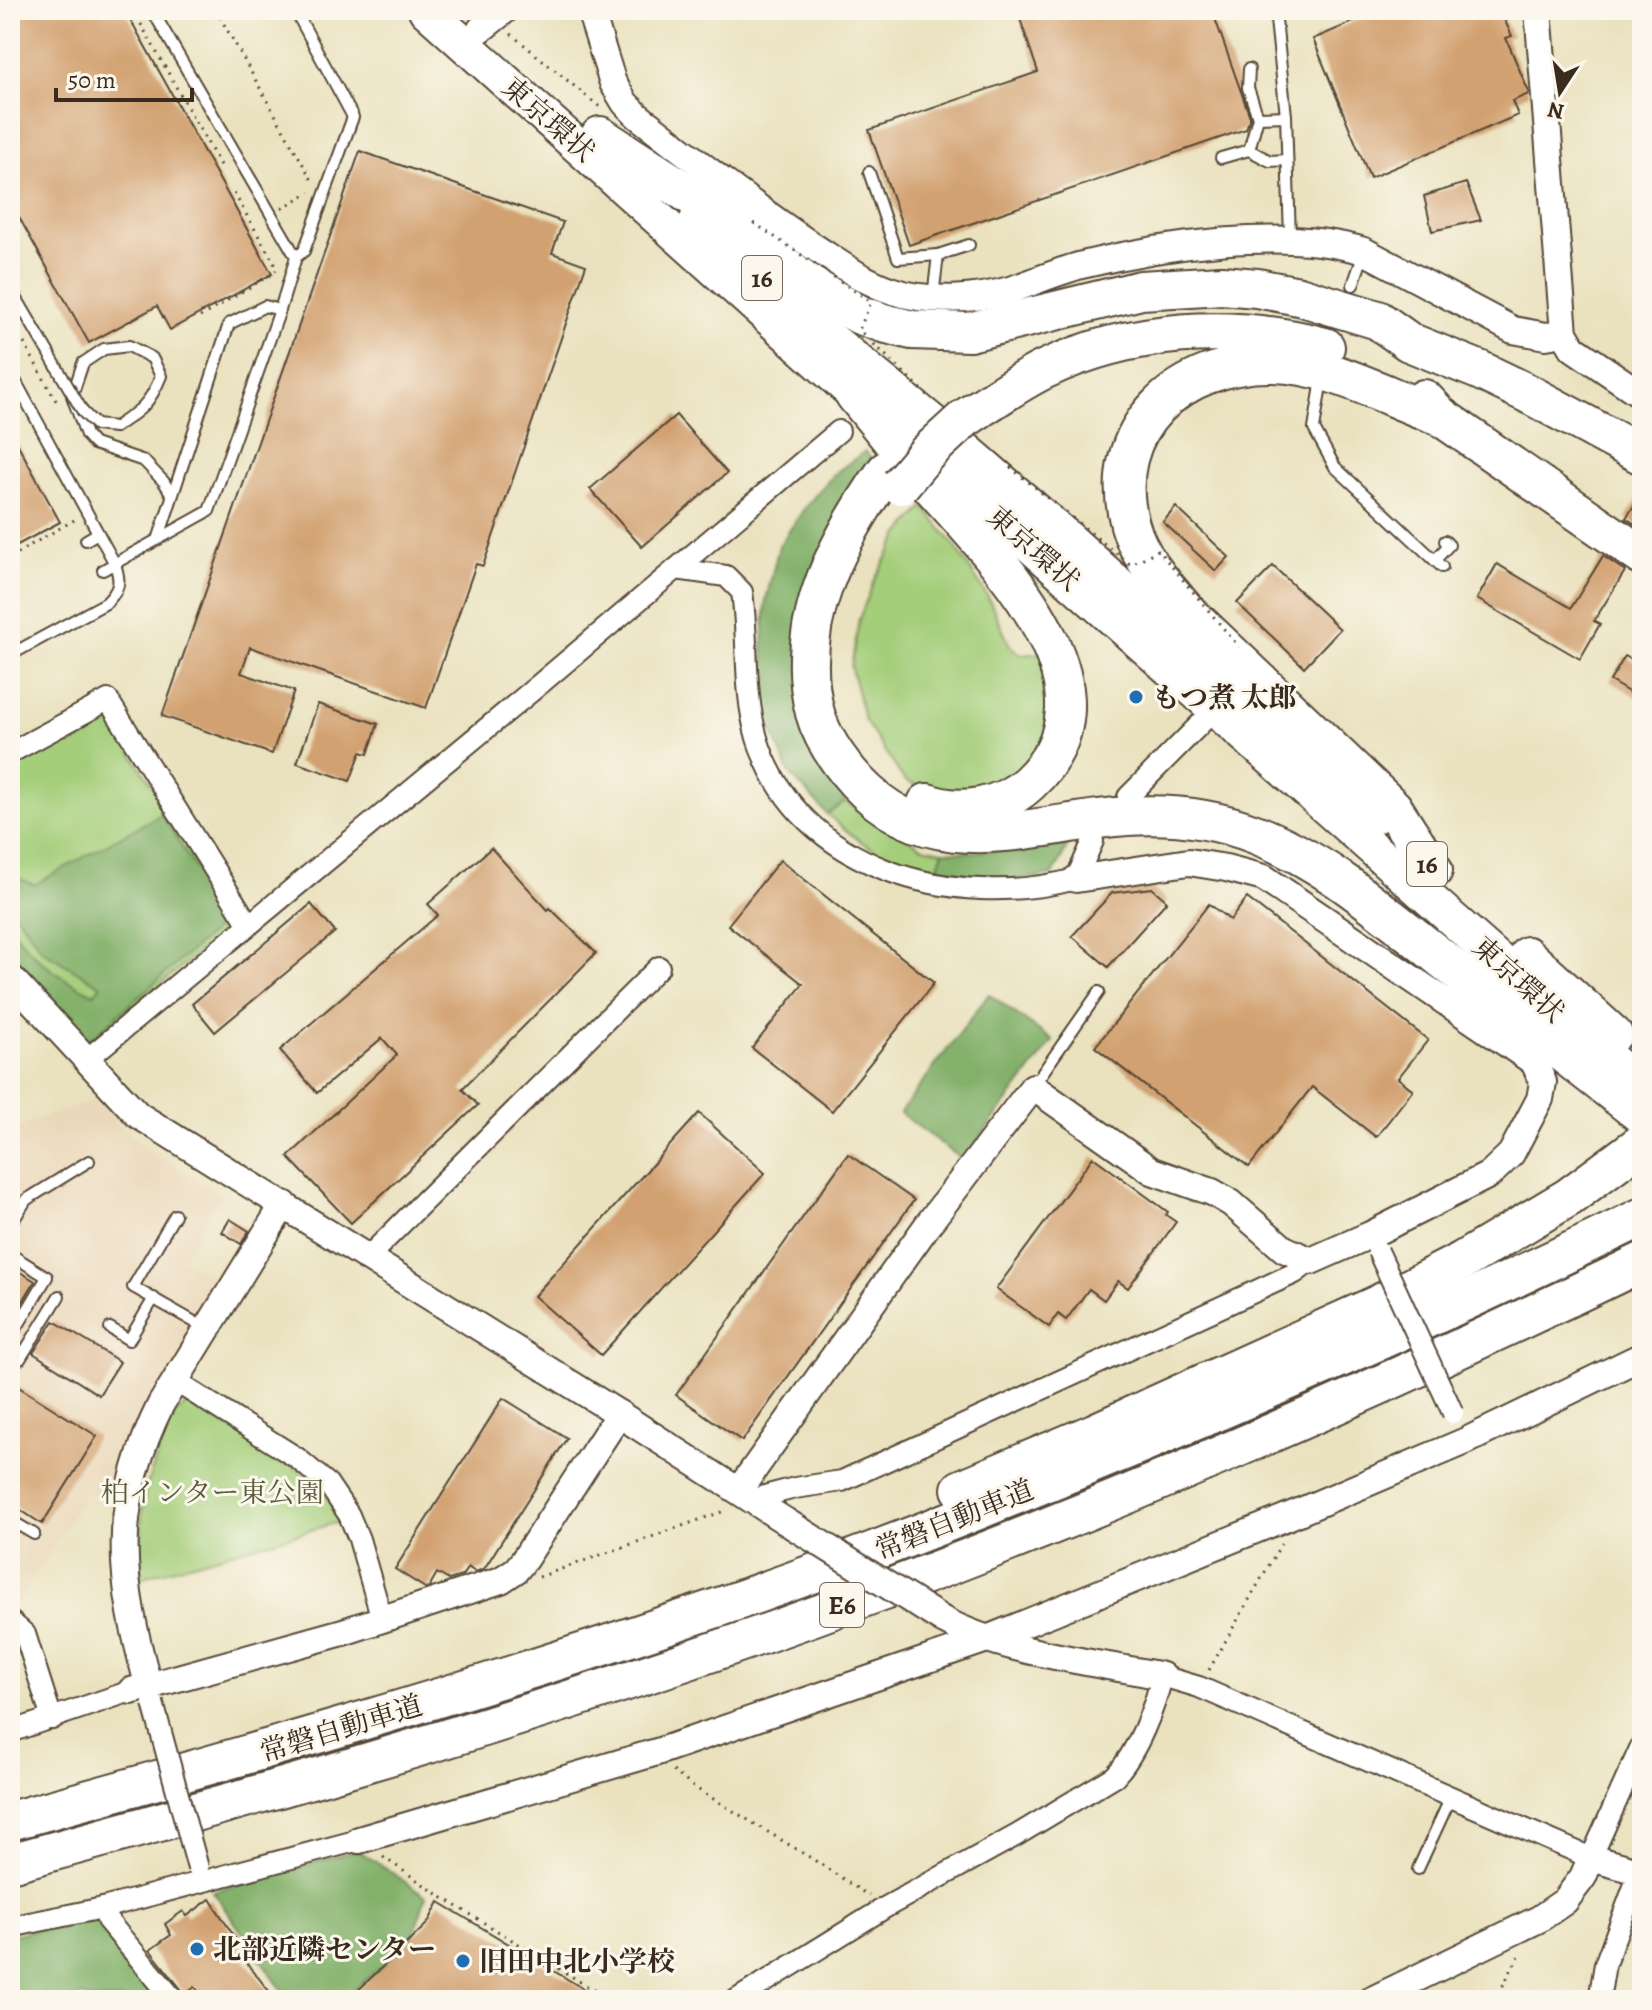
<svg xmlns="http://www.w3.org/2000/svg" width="1652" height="2010" viewBox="0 0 1652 2010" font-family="Alegreya,'Noto Serif JP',serif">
<rect width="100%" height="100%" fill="#fbf7ec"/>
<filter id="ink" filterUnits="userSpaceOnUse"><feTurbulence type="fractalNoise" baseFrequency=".0125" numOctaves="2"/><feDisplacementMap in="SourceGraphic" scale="16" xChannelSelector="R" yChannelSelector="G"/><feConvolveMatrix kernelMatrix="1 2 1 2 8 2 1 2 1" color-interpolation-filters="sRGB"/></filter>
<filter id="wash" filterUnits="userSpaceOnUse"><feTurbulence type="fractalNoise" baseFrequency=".006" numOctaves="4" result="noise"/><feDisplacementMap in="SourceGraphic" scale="32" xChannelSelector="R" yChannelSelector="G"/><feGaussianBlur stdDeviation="1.8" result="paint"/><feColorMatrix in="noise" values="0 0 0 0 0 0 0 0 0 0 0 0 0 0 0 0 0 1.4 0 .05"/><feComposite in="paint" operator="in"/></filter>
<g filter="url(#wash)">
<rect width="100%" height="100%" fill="#eae2bf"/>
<path fill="#ead8ba" d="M104,1096L111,1104V1118L139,1143L222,1195L182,1258L224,1285L117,1497L86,1493L12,1612L10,1610V1129Z"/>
<g fill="#a4ce7a" stroke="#707c4c" stroke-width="2">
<path d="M924,507L955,546L988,597L1010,646L1022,655L1043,653L1052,724L1015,781L942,798L904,780L865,721L851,668L859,619L875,579L900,534Z"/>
<path d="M99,714L110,718L234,916L233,924L92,1041H85L10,960V764Z"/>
<path d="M845,802L923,847L943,851L935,875C887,859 865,849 827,814Z"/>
<path d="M188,1404C232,1430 285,1453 321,1490C330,1499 336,1511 343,1521L140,1578L142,1512L147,1485L168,1425L174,1415Z"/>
</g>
<g fill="#83b16a" stroke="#5f6e44" stroke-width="2">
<path d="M865,451L874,462L797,630L825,763L845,802L827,814L789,773L766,716L763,645L766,600L779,546L806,506L834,474Z"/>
<path d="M161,814L224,913L223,923L93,1037L84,1039L10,957V925C30,957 60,979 94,994L101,986L43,951L14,912L10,903V874L34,885Z"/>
<path d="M1068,845L1053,875L992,883L935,875L943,851L973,852Z"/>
<path d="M989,994L1053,1041L963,1160L900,1113Z"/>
<path d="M358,1850L426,1896L411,1942L342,2000H289L213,1891Z"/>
<path d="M98,1917L163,2000H89L83,1995L73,2000H10V1935Z"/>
</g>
<g id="blocks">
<g fill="#d2a171">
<path d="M10,10H125L272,274L170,330L157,306L89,343L10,201Z"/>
<path d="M1017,10H1212L1250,117L1246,129L909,245L869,130L1038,72Z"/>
<path d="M1381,10H1500L1512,36L1506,38L1528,90L1529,94L1512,101L1518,115L1370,178L1313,39Z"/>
<path d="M360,151L563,222L552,253L586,265L483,566L476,564L426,708L250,647L241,673L294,691L272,754L162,716Z"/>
<path d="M1466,183L1481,220L1432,231L1424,196Z"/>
<path d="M676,415L727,473L642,547L590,489Z"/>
<path d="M10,430L60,522L10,549Z"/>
<path d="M1642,493V529L1626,518Z"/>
<path d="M1176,507L1229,557L1216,571L1163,522Z"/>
<path d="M1603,556L1625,571L1594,621L1600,624L1580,659L1477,599L1497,564L1571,608Z"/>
<path d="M1273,566L1340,629L1304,667L1237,603Z"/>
<path d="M1625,656L1642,666V700L1610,681Z"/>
<path d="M318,704L378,724L368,754L361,752L350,781L297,763Z"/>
<path d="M491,848L548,910L550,908L596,953L462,1089L478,1105L351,1223L288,1157L397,1055L382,1038L317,1093L280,1050L438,915L428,904Z"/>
<path d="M780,860L934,983L832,1111L752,1048L803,984L728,925Z"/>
<path d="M1152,888L1167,901L1108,967L1072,936L1112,893Z"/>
<path d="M1247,898L1428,1040L1398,1078L1413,1090L1376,1137L1312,1087L1249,1167L1095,1047L1209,904L1230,920Z"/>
<path d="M311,904L335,932L215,1032L192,1004Z"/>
<path d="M699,1113L765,1173L601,1355L534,1296Z"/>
<path d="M848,1154L914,1200L742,1441L676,1395Z"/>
<path d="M1093,1157L1168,1212L1166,1215L1176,1222L1128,1288L1118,1281L1104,1300L1089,1289L1066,1320L1058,1314L1049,1327L996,1289Z"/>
<path d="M230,1219L249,1231L241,1244L222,1232Z"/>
<path d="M10,1266L35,1281L10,1323Z"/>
<path d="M54,1321L120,1362L99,1395L33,1353Z"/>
<path d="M17,1386L97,1436L42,1524L10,1503V1398Z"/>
<path d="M503,1398L567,1438L484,1569L475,1572L468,1567L462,1576L449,1580L437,1573L429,1587L425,1588L395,1569Z"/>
<path d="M210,1899L241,1947L243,1958L276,2000H205L195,1987L185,1994L150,1950L171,1935L165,1924L183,1911L187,1916Z"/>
<path d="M439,1902L602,2000H348L428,1923Z"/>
</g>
</g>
</g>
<g filter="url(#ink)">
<use href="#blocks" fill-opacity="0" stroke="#554636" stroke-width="2"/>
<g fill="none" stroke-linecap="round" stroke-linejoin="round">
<defs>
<g id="service">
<path d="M295,10L353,117L304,251L296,257"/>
<path d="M1275,10L1286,116L1290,238"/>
<path d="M1249,69L1248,88L1258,117L1286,116"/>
<path d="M1258,117L1249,150L1270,161L1287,160"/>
<path d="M1221,158L1249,150"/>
<path d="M869,172L898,258L938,255"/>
<path d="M1353,285L1364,253"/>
<path d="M933,297L938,255L969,245"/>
<path d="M10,371L115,564C121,582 120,589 106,603L10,655"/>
<path d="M1321,385L1314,429L1335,467L1442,567"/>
<path d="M115,427C140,411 150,404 161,376L152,358L129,346L104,349L83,363L72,396L86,435L94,444L144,461L164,482L172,495"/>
<path d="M159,537L229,324L265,306L280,310"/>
<path d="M86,540L98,533"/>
<path d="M1435,560L1449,545L1445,541"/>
<path d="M103,570L209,511L280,310L296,257L152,10"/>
<path d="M1034,1085L1099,992"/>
<path d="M175,1215L133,1287L205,1328"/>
<path d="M16,1216L26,1200L89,1161"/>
<path d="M10,1254L47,1277L10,1339"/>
<path d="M110,1328L129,1340L154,1298"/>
<path d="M20,1359L59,1296"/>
<path d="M10,1379V1380"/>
<path d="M10,1520L34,1534"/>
<path d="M1418,1869L1451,1797"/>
</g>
<g id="minor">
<path d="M676,569L726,576L742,592C749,641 743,690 757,738C797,870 955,911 1076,879L1093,841"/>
<path d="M10,753L108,700L249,925"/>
<path d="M1128,797L1221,703"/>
<path d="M86,1060L534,689L839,431"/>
<path d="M367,1258L659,967"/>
<path d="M175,1381L297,1458L328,1484L349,1515L359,1539L382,1619"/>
<path d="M753,1499L795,1488L842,1481L1295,1273L1311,1261"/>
<path d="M10,1621L25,1634L52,1719"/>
<path d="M10,1732L131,1691"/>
<path d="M103,1908L107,1920L174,2000"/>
<path d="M10,1927L103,1908L359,1840"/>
<path d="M736,2000L886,1907L1017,1835L1115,1776C1137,1753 1155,1707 1162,1676L1199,1687L1591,1858L1642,1744"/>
<path d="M1599,2000L1605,1964L1640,1871"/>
</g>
<g id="tertiary">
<path d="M590,10L613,83L625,103L638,116C696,161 753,206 814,247C839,263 864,282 893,291C929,303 977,300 1013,289C1036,281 1059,271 1082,265C1163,245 1284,227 1364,251L1513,330L1546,336L1564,333"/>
<path d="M1538,10L1564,333L1573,348L1642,395"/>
<path d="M481,29L505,10"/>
<path d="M10,977L138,1115L619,1414L785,1521"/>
<path d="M739,1490L929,1223L1033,1087L1152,1171L1212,1192L1231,1203L1284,1249L1311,1261L1370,1235L1489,1175L1511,1154L1540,1099L1543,1082L1534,1062L1264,878L1226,868L1189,862L1076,879"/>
<path d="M943,1620C1004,1653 1094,1662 1162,1676"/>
<path d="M149,1687C119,1580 110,1507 161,1404L284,1204"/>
<path d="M131,1691L343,1632L501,1580L516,1570L524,1560L619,1414"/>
<path d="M359,1840L657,1752L987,1639L1287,1517L1466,1441L1642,1356"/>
<path d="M1372,2000L1539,1919L1565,1901L1583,1877L1591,1858L1642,1872"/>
</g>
<g id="trunk">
<path d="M426,10L855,395L936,462L1642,1087"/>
<path d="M697,220L833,341L958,443L1070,540L1375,816"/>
<path d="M1527,954L1615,1034"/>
</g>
<g id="motorway">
<path d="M600,136L701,202L814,288L860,315L883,323L912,330L969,332L1141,290L1222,285L1257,288L1299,296L1378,320L1409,342L1479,370L1527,393L1642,455"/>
<path d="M855,395C878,423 901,452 925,479C988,551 1132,687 1029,783C1002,808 961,815 927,803"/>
<path d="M1424,399L1440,416L1642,556"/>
<path d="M964,419C990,402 1015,384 1043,370C1132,328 1230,322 1325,347"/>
<path d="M886,471C837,542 792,624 815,713C822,739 839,762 857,782C935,866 1030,823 1127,816C1171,813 1214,818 1255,834C1323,860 1379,909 1436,954C1504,1008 1573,1061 1642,1115"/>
<path d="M1433,870L1393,808L1186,611C1164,585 1139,558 1130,525C1103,428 1182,361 1273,363C1331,364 1386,397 1440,416"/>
<path d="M961,1489L1094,1433L1377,1305L1462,1261L1569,1197L1642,1143"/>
<path d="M10,1821C235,1759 460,1695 681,1620C795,1582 907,1539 1018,1494C1230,1409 1437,1317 1642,1217"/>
<path d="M10,1863C239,1801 465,1737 689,1660C1015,1549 1332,1413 1642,1262"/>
</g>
</defs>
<use href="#service" stroke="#554636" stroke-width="14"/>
<use href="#minor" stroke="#554636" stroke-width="24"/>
<use href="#tertiary" stroke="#554636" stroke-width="30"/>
<use href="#trunk" stroke="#554636" stroke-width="38"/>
<use href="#motorway" stroke="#554636" stroke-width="42"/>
<g stroke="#554636" stroke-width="3" stroke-dasharray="2 6" stroke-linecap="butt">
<path d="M133,10L221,167"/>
<path d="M216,10L313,182"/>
<path d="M176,15L185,10"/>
<path d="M511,34L601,108"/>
<path d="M282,208L310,192"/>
<path d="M200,317L275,272L277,268L234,193"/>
<path d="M24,343L59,406"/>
<path d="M10,557L76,519"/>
<path d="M539,1577L727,1510"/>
<path d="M1209,1670L1281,1544"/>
<path d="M673,1771L692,1786L811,1858L869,1896"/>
<path d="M383,1857L442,1897L610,2000"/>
<path d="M1495,2000L1520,1954"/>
</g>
<use href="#service" stroke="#fff" stroke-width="10"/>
<use href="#minor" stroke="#fff" stroke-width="20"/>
<use href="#tertiary" stroke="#fff" stroke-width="26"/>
<use href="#trunk" stroke="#fff" stroke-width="34"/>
<use href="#motorway" stroke="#fff" stroke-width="38"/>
<defs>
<path id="service-bridge" d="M10,287L83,412L96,425L115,427"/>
<g id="minor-bridge">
<path d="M1378,1251L1453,1413"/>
<path d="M153,1703L198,1868"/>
</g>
<path id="tertiary-bridge" d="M785,1521L943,1620"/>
<path id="motorway-bridge" d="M900,485L927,453L964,419"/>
</defs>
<use href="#service-bridge" stroke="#554636" stroke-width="14" stroke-linecap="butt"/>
<use href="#minor-bridge" stroke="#554636" stroke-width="24" stroke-linecap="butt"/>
<use href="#tertiary-bridge" stroke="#554636" stroke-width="30" stroke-linecap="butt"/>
<use href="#motorway-bridge" stroke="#554636" stroke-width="42" stroke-linecap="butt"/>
<g stroke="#554636" stroke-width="3" stroke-dasharray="2 6" stroke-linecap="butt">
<path d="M754,223L871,302L859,330L932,399"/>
<path d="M1010,467L1128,563L1132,564L1158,550L1239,647"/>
</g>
<use href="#service-bridge" stroke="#fff" stroke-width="10"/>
<use href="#minor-bridge" stroke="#fff" stroke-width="20"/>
<use href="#tertiary-bridge" stroke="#fff" stroke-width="26"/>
<use href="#motorway-bridge" stroke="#fff" stroke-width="38"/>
</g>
</g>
<g fill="#1f6fb2" stroke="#fbf7ec" stroke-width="3">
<circle cx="1136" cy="697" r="8"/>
<circle cx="197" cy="1949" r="8"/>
<circle cx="463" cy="1961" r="8"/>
</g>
<g text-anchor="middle" stroke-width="6" stroke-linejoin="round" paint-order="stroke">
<g fill="#fbf7ec" stroke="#75685c" stroke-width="2">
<rect x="742" y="256" width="40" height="44" rx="6"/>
<rect x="1407" y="842" width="40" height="44" rx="6"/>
<rect x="820" y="1583" width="44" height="44" rx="6"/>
</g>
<g font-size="26" font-weight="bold" fill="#3b2a1e">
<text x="762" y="287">16</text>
<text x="1427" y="873">16</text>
<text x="842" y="1614">E6</text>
</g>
<g font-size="28" fill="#3b2a1e" stroke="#fbf7ec">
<text transform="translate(549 119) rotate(41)" y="10">東京環状</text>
<text transform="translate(1034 548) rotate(41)" y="10">東京環状</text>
<text transform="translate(1519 979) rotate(42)" y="10">東京環状</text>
<text transform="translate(954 1519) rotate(-22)" y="10">常磐自動車道</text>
<text transform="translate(341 1728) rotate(-17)" y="10">常磐自動車道</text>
</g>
<g font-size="28" font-weight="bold" fill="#3b2a1e" stroke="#fbf7ec" text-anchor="start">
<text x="1152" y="707">もつ煮 太郎</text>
<text x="213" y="1959">北部近隣センター</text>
<text x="479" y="1971">旧田中北小学校</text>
</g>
<g font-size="28" fill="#5a5b3a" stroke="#fbf7ec">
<text x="212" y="1502">柏インター東公園</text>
</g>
</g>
<rect width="1652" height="2010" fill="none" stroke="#fbf7ec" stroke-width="40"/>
<g transform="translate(1560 92) rotate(192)" stroke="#fbf7ec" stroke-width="6" paint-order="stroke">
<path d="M0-6L14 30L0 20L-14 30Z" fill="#3b2a1e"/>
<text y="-12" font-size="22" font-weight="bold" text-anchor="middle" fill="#3b2a1e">N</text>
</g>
<path d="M56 88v12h136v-12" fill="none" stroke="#3b2a1e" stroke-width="4"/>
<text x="68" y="88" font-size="24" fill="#3b2a1e" stroke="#fbf7ec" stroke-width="6" paint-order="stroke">50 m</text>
</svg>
